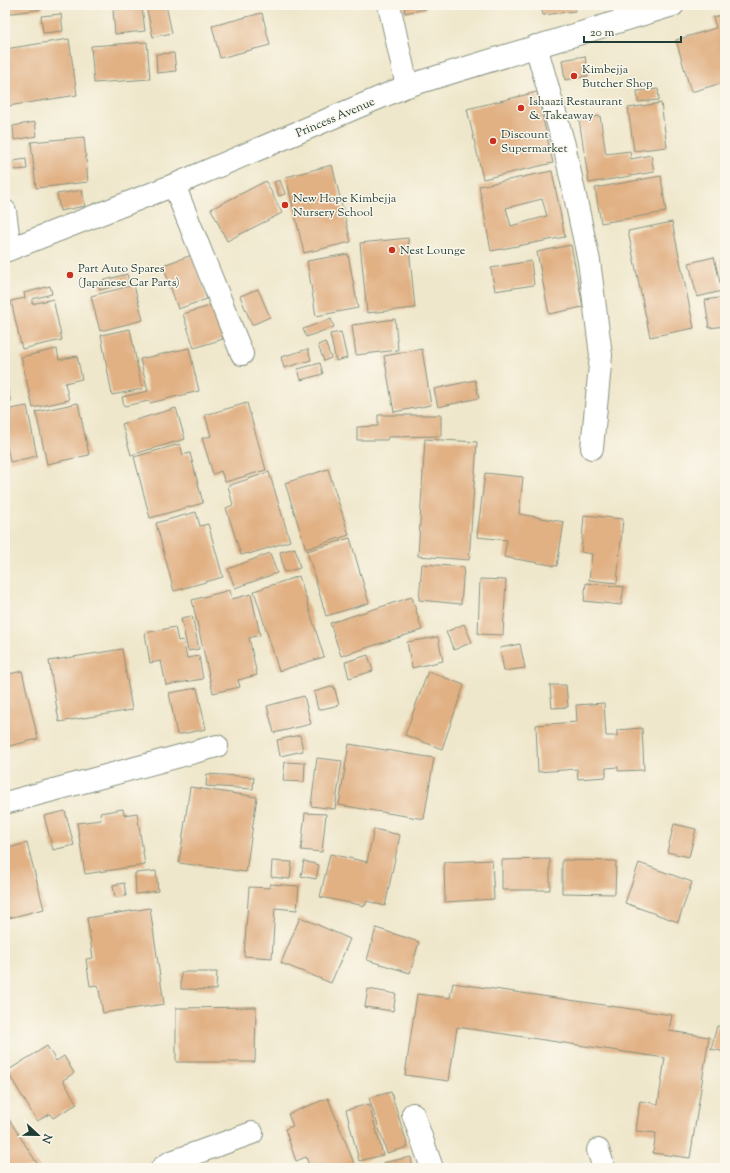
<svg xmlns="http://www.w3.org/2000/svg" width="730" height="1173" viewBox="0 0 730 1173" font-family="'Sorts Mill Goudy',serif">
<rect width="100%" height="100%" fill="#fbf7ec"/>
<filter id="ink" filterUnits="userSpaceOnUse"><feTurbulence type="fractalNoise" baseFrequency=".025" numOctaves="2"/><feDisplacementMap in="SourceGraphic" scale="8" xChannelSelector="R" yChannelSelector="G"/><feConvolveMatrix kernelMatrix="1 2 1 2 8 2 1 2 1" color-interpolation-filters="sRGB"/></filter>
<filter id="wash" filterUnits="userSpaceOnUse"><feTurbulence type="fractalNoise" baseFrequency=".012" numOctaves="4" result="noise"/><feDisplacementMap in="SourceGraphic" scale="16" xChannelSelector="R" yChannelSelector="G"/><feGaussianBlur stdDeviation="0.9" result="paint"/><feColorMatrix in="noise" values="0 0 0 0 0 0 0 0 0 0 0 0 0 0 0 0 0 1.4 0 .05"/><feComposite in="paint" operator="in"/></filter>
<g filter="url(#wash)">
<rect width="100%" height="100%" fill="#efe7cb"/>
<g id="blocks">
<g fill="#e1b083" fill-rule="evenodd">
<path d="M5,5H42L43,9L5,14Z"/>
<path d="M150,5H166L172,33L153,37L146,6Z"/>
<path d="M404,5H425L426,9L405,13Z"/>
<path d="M541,5H575V11L543,15Z"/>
<path d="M142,7L145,31L115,34L113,10Z"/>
<path d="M262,13L270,45L220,58L212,26Z"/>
<path d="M61,14L63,31L43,33L41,16Z"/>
<path d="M725,14V82L691,92L676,40L716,28L713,17Z"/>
<path d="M69,39L77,95L8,106L5,81V49Z"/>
<path d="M147,42L150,79L94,83L91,46Z"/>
<path d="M174,53L176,71L157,73L156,54Z"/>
<path d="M585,56L588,76L565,80L562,60Z"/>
<path d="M658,89L659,100L638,102L637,91Z"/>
<path d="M537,92L553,163L483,179L467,109Z"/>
<path d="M661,103L667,147L634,151L628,108Z"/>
<path d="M600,116L606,154L630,151L631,159L651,155L654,172L589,183L579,119Z"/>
<path d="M35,122L37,136L14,140L13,126Z"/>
<path d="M84,137L88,182L36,188L31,142Z"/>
<path d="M26,159L27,169L15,170L14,161Z"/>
<path d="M332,165L351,242L304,253L286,177Z"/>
<path d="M552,171L565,237L491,251L479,186ZM542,199L547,216L511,226L506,208Z"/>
<path d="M661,176L666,212L601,223L595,188Z"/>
<path d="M280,180L285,194L279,196L274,182Z"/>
<path d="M266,181L282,213L227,241L211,209Z"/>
<path d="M82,190L85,206L60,211L57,194Z"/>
<path d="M672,222L694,328L650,337L628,231Z"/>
<path d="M408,238L415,308L367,313L360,243Z"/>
<path d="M571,245L583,307L549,314L537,252Z"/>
<path d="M348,254L358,308L316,316L307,261Z"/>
<path d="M192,255L207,299L178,309L163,265Z"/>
<path d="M714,257L722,291L697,297L689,263Z"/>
<path d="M725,258V276H724L721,259Z"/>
<path d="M531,261L534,285L495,291L491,268Z"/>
<path d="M127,274L129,282L100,290L98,282Z"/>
<path d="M134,285L143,320L100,331L91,296Z"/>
<path d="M50,286L52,294L32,299V304L53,299L62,340L22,349L11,301L25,298L24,293Z"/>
<path d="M258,289L270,317L252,325L240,296Z"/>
<path d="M725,297V326L709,328L705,300Z"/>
<path d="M213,305L223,339L194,348L183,314Z"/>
<path d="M331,319L334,327L306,337L303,329Z"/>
<path d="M395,319L398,350L356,355L352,325Z"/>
<path d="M130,329L142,389L112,395L101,335Z"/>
<path d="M341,332L347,358L336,361L330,334Z"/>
<path d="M325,342L331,358L324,361L318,345Z"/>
<path d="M189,348L199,391L150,403L149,401L124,406L122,397L148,391L140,359Z"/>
<path d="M57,349L59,360L77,356L82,379L65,383L69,400L33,408L21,357Z"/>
<path d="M308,349L311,360L284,368L281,357Z"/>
<path d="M422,349L431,405L394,412L384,356Z"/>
<path d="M320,363L323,374L301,380L298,369Z"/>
<path d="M5,379L11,402L5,403Z"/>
<path d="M475,380L479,398L438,407L434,389Z"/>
<path d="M78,403L89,455L47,464L36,412Z"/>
<path d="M247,403L266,470L225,482L221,471L213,474L202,438L211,436L205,415Z"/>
<path d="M27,406L37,456L10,462L5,436V410Z"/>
<path d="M176,408L185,439L131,455L122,424Z"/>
<path d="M378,415H441V436L388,437L387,440H357V427L378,426Z"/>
<path d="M425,439L477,442L469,560L418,556Z"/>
<path d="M180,444L183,455L190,453L203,503L150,518L134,457Z"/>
<path d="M328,469L349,535L306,549L285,483Z"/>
<path d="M269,472L290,541L249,554V553L241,555L226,508L233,505L228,486Z"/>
<path d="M485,473L523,477L519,514L564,522L557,566L504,557L507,540L477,537Z"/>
<path d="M196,512L200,526L208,524L223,577L174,591L156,523Z"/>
<path d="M584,515L623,519L617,583L589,580L592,554L581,552Z"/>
<path d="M350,538L369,603L326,616L307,551Z"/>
<path d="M295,548L300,568L284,572L280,552Z"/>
<path d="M270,553L277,573L235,588L228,569Z"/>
<path d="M422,564L464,567L461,604L419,600Z"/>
<path d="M299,576L324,657L279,671L254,591Z"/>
<path d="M480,579L506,580L503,635L478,634Z"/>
<path d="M586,583L624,587L621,605L584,601Z"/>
<path d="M230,590L232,599L251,594L260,635L249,638L257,675L238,680L240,687L213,693L192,600Z"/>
<path d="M412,597L422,630L341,656L330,623Z"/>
<path d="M192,616L199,649L188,651L181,618Z"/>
<path d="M464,624L472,642L454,650L446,632Z"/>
<path d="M175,627L178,641L183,640L187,658L199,656L203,679L166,685L161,661L150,663L145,633Z"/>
<path d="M438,637L443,661L412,668L407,642Z"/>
<path d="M520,644L525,668L504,671L500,648Z"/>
<path d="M122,649L132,710L59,722L49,661Z"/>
<path d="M368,655L373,671L349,678L345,662Z"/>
<path d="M22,671L38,739L5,747V675Z"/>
<path d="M428,671L464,685L442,749L405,735Z"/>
<path d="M550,685H566L568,707L552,708Z"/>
<path d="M334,686L339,705L318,710L314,692Z"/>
<path d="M197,688L206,729L177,735L169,693Z"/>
<path d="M304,696L311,724L274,733L267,706Z"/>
<path d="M604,703L606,736H617V730L642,728L644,770L618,771V767L606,768V777L578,779L577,769L538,772L536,725L577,722L576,705Z"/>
<path d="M300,735L303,751L280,756L277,740Z"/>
<path d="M349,744L434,758L424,819L339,805Z"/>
<path d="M317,758L342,761L335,809L311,806Z"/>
<path d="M285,762L305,763L304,782L283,781Z"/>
<path d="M207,774L254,777L253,789L206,786Z"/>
<path d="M190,787L257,797L246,872L179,863Z"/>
<path d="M123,809L124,815L137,813L145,865L85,874L77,823L101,820L100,813Z"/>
<path d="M65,811L74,845L53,850L44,816Z"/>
<path d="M305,813L326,814L322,852L301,850Z"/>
<path d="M674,824L696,829L689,857L667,852Z"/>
<path d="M374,829L400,835L385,906L367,901L365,906L320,897L330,854L367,862Z"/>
<path d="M27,843L44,909L5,919V849Z"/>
<path d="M550,859V890H502V860Z"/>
<path d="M492,860L494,899L445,902L444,862Z"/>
<path d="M562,860L616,861L615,894L562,893Z"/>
<path d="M272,861L292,862L290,879L271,877Z"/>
<path d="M304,861L319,865L316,879L301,876Z"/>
<path d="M639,863L692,882L678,922L625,903Z"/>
<path d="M156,871L158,891L136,894L135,873Z"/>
<path d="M124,883L126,896L115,897L113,885Z"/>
<path d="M270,884L299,886L297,910L275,908L272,958L244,956L249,887L270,888Z"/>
<path d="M150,908L164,1004L103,1013L98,985L90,986L86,959L93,958L87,918Z"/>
<path d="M300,917L350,939L331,983L281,963Z"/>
<path d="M376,928L419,942L410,973L367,960Z"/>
<path d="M181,972H217L216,990L181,989Z"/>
<path d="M453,983L672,1015L669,1031L709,1037L690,1158L653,1153L656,1133L636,1131L640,1101L658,1104L665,1058L457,1027L449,1081L405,1075L417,994L450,998Z"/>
<path d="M368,989L396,994L393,1011L365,1007Z"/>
<path d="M256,1007L255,1062H176V1008Z"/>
<path d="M717,1026L725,1028V1052L711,1049Z"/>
<path d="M47,1046L56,1061L64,1056L74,1073L63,1080L77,1104L53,1118L50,1114L37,1121L7,1071Z"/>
<path d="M391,1092L408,1147L387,1153L369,1098Z"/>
<path d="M328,1098L356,1168H310L306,1157L296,1161L285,1129L293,1126L288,1114Z"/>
<path d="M369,1104L383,1155L359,1161L346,1110Z"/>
<path d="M5,1113L40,1168H5Z"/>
<path d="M411,1157L413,1168H384L382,1163Z"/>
</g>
</g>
</g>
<g filter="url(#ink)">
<use href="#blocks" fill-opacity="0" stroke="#879280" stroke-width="1"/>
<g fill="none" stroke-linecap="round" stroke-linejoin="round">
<defs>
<g id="minor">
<path d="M389,5L407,86"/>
<path d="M536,46L564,145L589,261L601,355L592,448"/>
<path d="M174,185L242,354"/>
<path d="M5,211L10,249"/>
<path d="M5,251L174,185L407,86L673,5"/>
<path d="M5,803L217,746"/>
<path d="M413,1114L432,1168"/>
<path d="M598,1150L604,1168"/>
<path d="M162,1168L171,1162L252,1133"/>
</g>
</defs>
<use href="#minor" stroke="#879280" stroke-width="24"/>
<use href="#minor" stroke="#fff" stroke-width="22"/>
</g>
</g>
<g fill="#c8321e" stroke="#fbf7ec" stroke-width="1.5">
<circle cx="574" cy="76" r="4"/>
<circle cx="521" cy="108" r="4"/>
<circle cx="493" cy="141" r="4"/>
<circle cx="285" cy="205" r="4"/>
<circle cx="392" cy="250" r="4"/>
<circle cx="70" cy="275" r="4"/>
</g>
<g text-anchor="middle" stroke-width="3" stroke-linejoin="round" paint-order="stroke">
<g font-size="12" fill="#1f3d34" stroke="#fbf7ec" text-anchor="start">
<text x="582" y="73">Kimbejja<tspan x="582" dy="14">Butcher Shop</tspan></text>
<text x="529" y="105">Ishaazi Restaurant<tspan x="529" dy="14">&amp; Takeaway</tspan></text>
<text x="501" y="138">Discount<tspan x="501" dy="14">Supermarket</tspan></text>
<text x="293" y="202">New Hope Kimbejja<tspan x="293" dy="14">Nursery School</tspan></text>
<text x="400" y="254">Nest Lounge</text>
<text x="78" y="272">Part Auto Spares<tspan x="78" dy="14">(Japanese Car Parts)</tspan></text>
</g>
<g font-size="12" fill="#1f3d34" stroke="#fbf7ec">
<text transform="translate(335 117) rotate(-23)" y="4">Princess Avenue</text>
</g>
</g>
<rect width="730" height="1173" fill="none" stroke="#fbf7ec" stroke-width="20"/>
<g transform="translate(38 1135) rotate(112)" stroke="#fbf7ec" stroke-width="3" paint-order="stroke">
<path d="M0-3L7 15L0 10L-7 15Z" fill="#1f3d34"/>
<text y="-6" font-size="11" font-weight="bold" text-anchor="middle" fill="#1f3d34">N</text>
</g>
<path d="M584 36v6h97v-6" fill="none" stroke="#1f3d34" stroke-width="2"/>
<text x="590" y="36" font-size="12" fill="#1f3d34" stroke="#fbf7ec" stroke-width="3" paint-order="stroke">20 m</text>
</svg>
